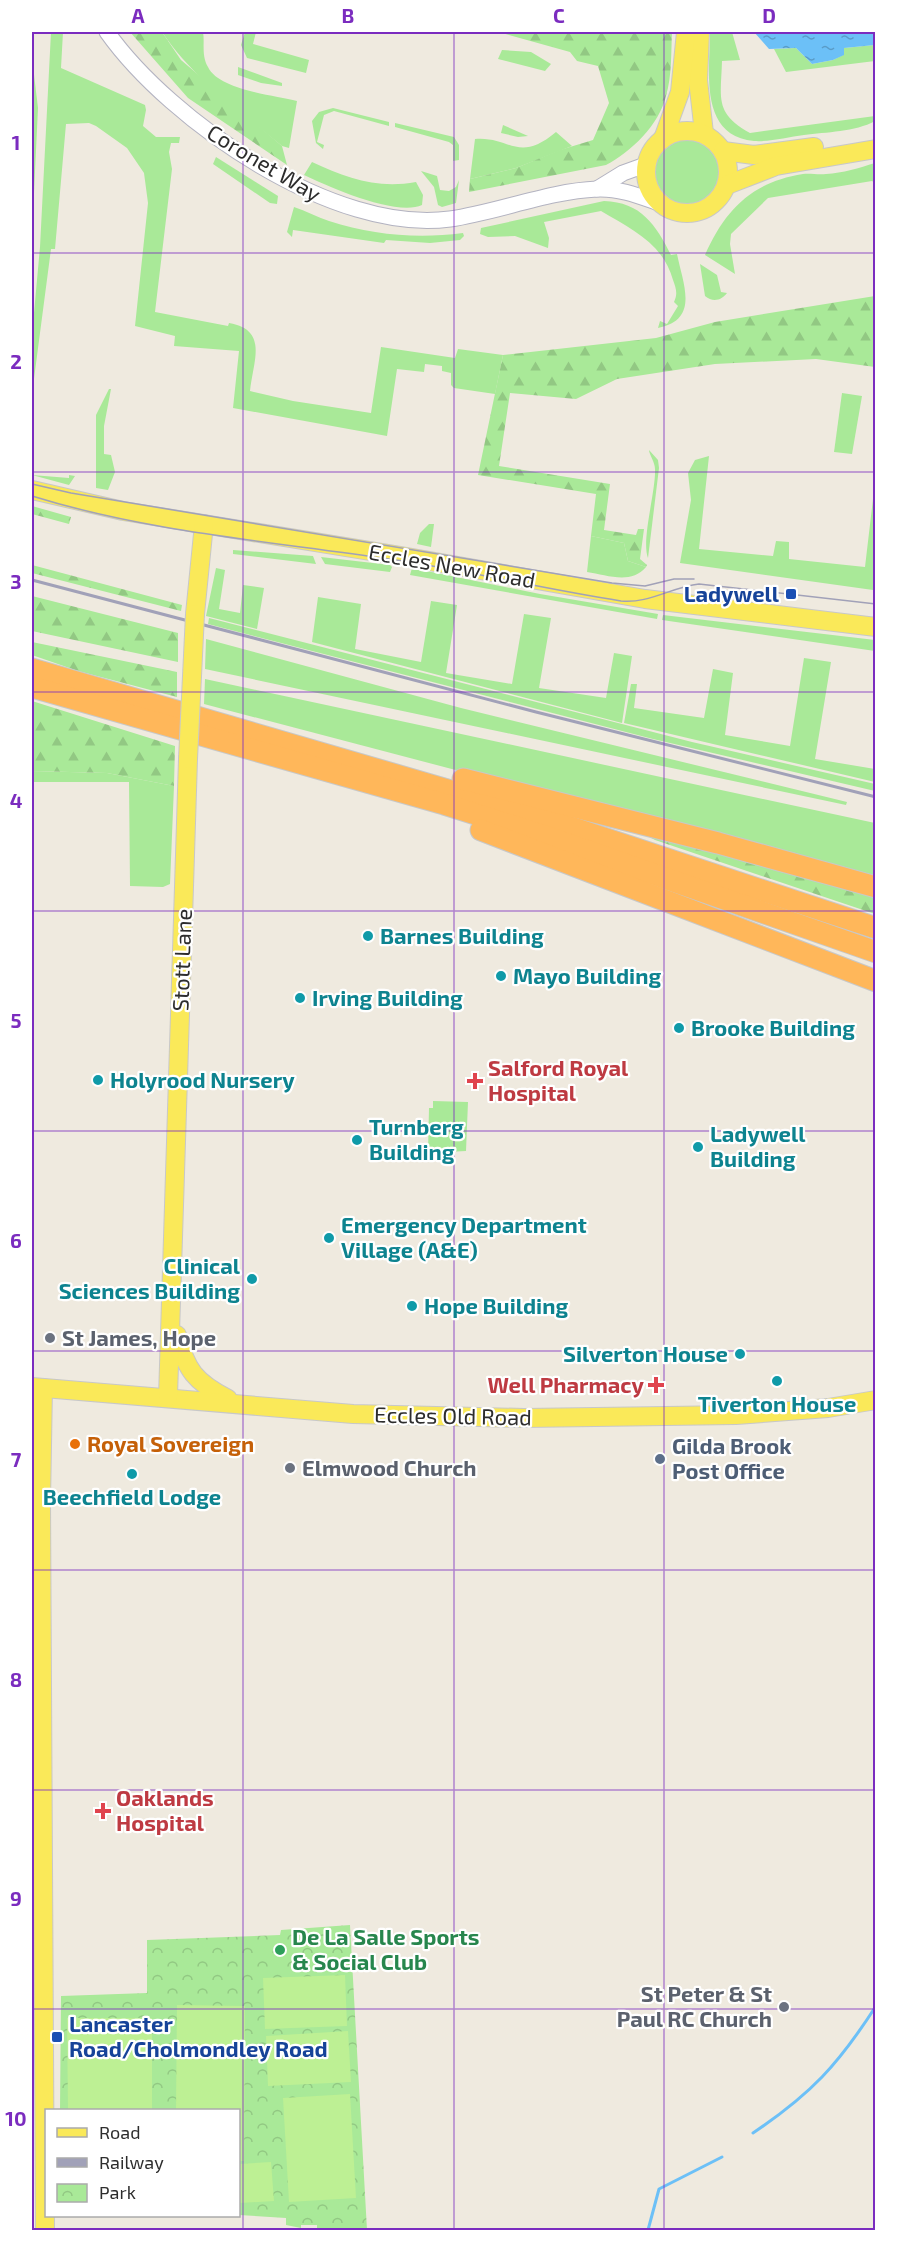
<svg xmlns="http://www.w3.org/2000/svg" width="907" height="2262" viewBox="0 0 907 2262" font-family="'Exo 2',sans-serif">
<defs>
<pattern id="forest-firs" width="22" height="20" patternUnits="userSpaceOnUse" patternTransform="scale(1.5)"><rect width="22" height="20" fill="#a9e998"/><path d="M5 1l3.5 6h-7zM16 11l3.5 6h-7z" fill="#92c883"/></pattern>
<pattern id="park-crowns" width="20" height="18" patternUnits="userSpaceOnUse" patternTransform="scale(1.5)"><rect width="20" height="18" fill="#a9e998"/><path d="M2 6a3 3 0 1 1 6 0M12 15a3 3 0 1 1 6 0" fill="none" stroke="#92c883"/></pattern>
<pattern id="water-ripples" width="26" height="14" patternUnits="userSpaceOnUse" patternTransform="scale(1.5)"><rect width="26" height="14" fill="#6cc0f7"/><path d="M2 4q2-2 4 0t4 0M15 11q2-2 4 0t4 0" fill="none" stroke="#599cc8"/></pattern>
</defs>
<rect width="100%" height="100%" fill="#efeadf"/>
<g fill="#a9e998">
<path d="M51,32H63L61,68L145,105L146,110L143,126L156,137H180L179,143H171L169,152L172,169L155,312L228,326L229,323C269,330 253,361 250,391L293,401L371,413L381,347L455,358L458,349L503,355L495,394L454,388L451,385V373L442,371V366L425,364L424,372L397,369L387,436L233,408L239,351L174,346L175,336L135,326L148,203L144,173L127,148L96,126L89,123L66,124L55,249H51L32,394V335L40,247Z"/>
<path d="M162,32H203C205,42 201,55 208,67C219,90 273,95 297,101L289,148L282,146C239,111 193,78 162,32Z"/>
<path d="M245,32H256L253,44L309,60L306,73L247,58L241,45Z"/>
<path d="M710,32H732L740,60L722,61C721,98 714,113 750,133L875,116V121C855,132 826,132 804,135C788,137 770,142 754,141C698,136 710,70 710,32Z"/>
<path d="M875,45V61L786,72L774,49L796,48L812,64L833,60L843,55L844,48Z"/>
<path d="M502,50L531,52L551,64L545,71L498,59Z"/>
<path d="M32,58L38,108L32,235Z"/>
<path d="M238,67L282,83V86L261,83L238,75Z"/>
<path d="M333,108L389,122V126L334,111L324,115L317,142L324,145L323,149L316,143L312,121L319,112Z"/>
<path d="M395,123L454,137L459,145V160L453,161V145L449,142L395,127Z"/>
<path d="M503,125L528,136L518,137L501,133Z"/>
<path d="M556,132L572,146L516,168L470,179L475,139C510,136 518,164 556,132Z"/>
<circle cx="687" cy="172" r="33"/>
<path d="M216,157L278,196L277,204L270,203L213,164Z"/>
<path d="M312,162C346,178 377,189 416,182L423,195L422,205C397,217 329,187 304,175Z"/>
<path d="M875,163V183L872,181L768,198L731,234L730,244L735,274L705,255C725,210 752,182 803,174C810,173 818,175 826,174C843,173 859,168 875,163Z"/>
<path d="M421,171L437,176L440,190L449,191L456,187L459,180L456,203L442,207L438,205L434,187Z"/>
<path d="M604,201C641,202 656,225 671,255L677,254C683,284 700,320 658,328L660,321L667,324L678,306L674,302C678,294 676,288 673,280C663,243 631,229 601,211L544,222L549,238L548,248L515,236L488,237L480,234L481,228Z"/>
<path d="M294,207C306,211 317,217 329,221C373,235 417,239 463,233L464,236L460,240L430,243L386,240L384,243L293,230L292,237L287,232Z"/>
<path d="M700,264L717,275L721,292L727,293C722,300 713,303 705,296Z"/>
<path d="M109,389H111L104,426V454L111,455L115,472L108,490L96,488V415Z"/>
<path d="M842,393L862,396L852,454L834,452Z"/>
<path d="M649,450L658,460L659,468L648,558C641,540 656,491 655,469C655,462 649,454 649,450Z"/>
<path d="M709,456L699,549L773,556L776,541L789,542V559L865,567L875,482L873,590L680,563L691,500L688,473L695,460Z"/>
<path d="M32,475L69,478V475L75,476L69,485Z"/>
<path d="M429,524H434L431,547L417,544L420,533Z"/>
<path d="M591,536L624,543L628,561L646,567C631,585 607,575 587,572Z"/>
<path d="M233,550L313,556L316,564L233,554Z"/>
<path d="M321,557L390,565L392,567L390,572L325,564Z"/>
<path d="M216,568L225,570L219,609L240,613L243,585L264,588L257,629L206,616Z"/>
<path d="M412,568L540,594L658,614L657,619L410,575Z"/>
<path d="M318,597L361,604L355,649L421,662L431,601L457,605L446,673L512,684L524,614L551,618L539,688L606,698L614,653L632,656L622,723L312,642Z"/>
<path d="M663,615L875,640V651L662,620Z"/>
<path d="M209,618L692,742L875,784V791L653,739L208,624Z"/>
<path d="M206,639L461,708L847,802L846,805L205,669Z"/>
<path d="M804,658L831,662L815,759L875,769V782L624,723L631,684H637L634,708L704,718L713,669L733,673L725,735L790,746Z"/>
<path d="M205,679L875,823V880L204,704Z"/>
<path d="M32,771L107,773L174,786L170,884L163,887L130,886L129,782H32Z"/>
<path d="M433,1101L468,1102L466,1151L428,1153L429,1108H433Z"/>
</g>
<g fill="url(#forest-firs)">
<path d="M130,32H162L181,60L282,146L287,165L188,98Z"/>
<path d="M498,32H672C671,53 672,76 666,96C659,125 631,152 606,165L469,192L470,179L516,168L560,150L593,140L609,103L598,66L577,61L570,52Z"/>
<path d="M875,296V367L816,359L715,364L617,379L576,399L510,393L499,466L610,484L604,530L636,535L638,529H644L640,559L647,565L646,567L628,561L624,543L591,536L596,494L478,475L503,355L656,338L715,322Z"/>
<path d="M32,506L71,517L69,524L32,514Z"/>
<path d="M32,565L182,605L181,611L32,573Z"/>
<path d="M32,596L178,633V662L32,631Z"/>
<path d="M32,642L177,672V697L78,671L32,655Z"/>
<path d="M32,701L175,746L174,786L107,773L32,771Z"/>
<path d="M638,831L875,892V914L655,840Z"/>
</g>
<path fill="url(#park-crowns)" d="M350,1925L367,2230L317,2229V2225H301V2228L286,2225V2218L239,2215L238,2110H60L61,1996L147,1993V1940L280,1935L281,1930Z"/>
<g fill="#bdf094">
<path d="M345,1975L347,2026L265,2029L263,1978Z"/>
<path d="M177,2005L245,2006L244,2161H239L238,2110H176Z"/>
<path d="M67,2018H152V2110H68Z"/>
<path d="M348,2031L351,2082L268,2086L266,2036Z"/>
<path d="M350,2094L356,2198L289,2202L283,2098Z"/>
<path d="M271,2162L274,2201L239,2203V2164Z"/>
</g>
<path fill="url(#water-ripples)" d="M754,32H875V45L844,48V55L833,60L812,64L796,48L769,49Z"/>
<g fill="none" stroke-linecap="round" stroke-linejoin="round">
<g stroke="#6cc0f7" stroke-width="3">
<path d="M753,2133C811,2094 838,2065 876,2006"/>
<path d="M648,2230L659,2189L722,2157"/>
</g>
<defs>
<g id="tertiary">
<path d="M107,32C171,122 335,235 450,219C498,212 549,191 597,189C619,188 639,196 659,203"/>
<path d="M597,189L623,173L648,164"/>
</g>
<g id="primary">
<path d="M700,32L698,80L704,133"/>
<circle cx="687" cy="172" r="41"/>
<path d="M663,139L680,92L686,32"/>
<path d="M723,151L754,155L814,147"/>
<path d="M727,185L776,166L876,149"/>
<path d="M32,490L123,511L401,556L645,599L876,627"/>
<path d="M195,614L204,524"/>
<path d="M177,1335C186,1370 195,1382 228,1399"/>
<path d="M32,1387L353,1414L524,1418L736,1415L828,1408L876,1400"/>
<path d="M43,1388L41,1501L45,2230"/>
<path d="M168,1397L188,759"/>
</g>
<g id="motorway">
<path d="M32,669L537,816L876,928"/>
<path d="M32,687L444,804L545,836L876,952"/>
<path d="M463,779L718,843L876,887"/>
<path d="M481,830L876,981"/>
</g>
</defs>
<use href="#tertiary" stroke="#b3b3c1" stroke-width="17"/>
<use href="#primary" stroke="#c8c8c8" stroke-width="20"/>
<use href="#motorway" stroke="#c8c8c8" stroke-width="23"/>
<use href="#tertiary" stroke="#fff" stroke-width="15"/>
<use href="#primary" stroke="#fae959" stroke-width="18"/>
<use href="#motorway" stroke="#ffb75a" stroke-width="21"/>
<g stroke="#a1a1b8" stroke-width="1.5">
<path d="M32,484L71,493L612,583L645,586L674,579H694"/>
<path d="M32,496C148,532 268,541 389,559C466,570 543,589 621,601C648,604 672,587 699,584L876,604"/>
</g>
<path stroke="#a1a1b8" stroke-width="3" d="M32,580L536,712L876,797"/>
<defs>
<path id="primary-bridge" d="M188,759L195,614"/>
</defs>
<use href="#primary-bridge" stroke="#c8c8c8" stroke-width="20" stroke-linecap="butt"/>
<use href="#primary-bridge" stroke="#fae959" stroke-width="18"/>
</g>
<path fill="none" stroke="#7b2cbf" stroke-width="1.5" stroke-opacity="0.55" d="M243,32V2230M454,32V2230M664,32V2230M32,253H876M32,472H876M32,692H876M32,911H876M32,1131H876M32,1351H876M32,1570H876M32,1790H876M32,2009H876"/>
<g fill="#1a4fb4" stroke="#fff" stroke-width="2">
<rect x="785" y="588" width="12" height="12" rx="3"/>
<rect x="51" y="2031" width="12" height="12" rx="3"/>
</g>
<g fill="#0f9aa8" stroke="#fff" stroke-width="2">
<circle cx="368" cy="936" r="6"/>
<circle cx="501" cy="976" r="6"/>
<circle cx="300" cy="998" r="6"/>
<circle cx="679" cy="1028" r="6"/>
<circle cx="98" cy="1080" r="6"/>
<circle cx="357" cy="1140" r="6"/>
<circle cx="698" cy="1147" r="6"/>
<circle cx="329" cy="1238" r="6"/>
<circle cx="252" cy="1279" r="6"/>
<circle cx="412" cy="1306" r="6"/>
<circle cx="740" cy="1354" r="6"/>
<circle cx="777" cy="1381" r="6"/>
<circle cx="132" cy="1474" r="6"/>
</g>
<g fill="#e0444e" stroke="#fff" stroke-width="2">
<path d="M472 1072h6v6h6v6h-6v6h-6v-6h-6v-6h6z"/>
<path d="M653 1376h6v6h6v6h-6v6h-6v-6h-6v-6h6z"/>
<path d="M100 1802h6v6h6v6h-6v6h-6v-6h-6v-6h6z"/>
</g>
<g fill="#6b7280" stroke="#fff" stroke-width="2">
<circle cx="50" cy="1338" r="6"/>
<circle cx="290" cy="1468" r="6"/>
<circle cx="784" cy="2007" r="6"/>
</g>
<circle fill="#e8710a" stroke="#fff" stroke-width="2" cx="75" cy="1444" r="6"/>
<circle fill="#5c6f8a" stroke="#fff" stroke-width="2" cx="660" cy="1459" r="6"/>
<circle fill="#2e9e5b" stroke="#fff" stroke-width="2" cx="280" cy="1950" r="6"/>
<g text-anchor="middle" stroke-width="4.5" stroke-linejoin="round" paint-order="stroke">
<g font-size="22" fill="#2d2d2d" stroke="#fff">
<text transform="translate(264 163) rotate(31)" y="8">Coronet Way</text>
<text transform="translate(452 566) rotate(10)" y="8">Eccles New Road</text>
<text transform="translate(182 960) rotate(-88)" y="8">Stott Lane</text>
<text transform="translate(453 1416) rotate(1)" y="8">Eccles Old Road</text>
</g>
<g font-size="22" font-weight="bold" fill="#164399" stroke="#fff" text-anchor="end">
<text x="779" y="602">Ladywell</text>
<text x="69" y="2032" text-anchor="start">Lancaster<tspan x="69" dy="25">Road/Cholmondley Road</tspan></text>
</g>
<g font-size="22" font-weight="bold" fill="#0d838f" stroke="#fff" text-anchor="start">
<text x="380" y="944">Barnes Building</text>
<text x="513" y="984">Mayo Building</text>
<text x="312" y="1006">Irving Building</text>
<text x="691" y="1036">Brooke Building</text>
<text x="110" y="1088">Holyrood Nursery</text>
<text x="369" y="1135">Turnberg<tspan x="369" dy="25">Building</tspan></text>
<text x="710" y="1142">Ladywell<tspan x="710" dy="25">Building</tspan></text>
<text x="341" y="1233">Emergency Department<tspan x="341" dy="25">Village (A&amp;E)</tspan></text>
<text x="240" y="1274" text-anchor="end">Clinical<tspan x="240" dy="25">Sciences Building</tspan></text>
<text x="424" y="1314">Hope Building</text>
<text x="728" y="1362" text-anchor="end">Silverton House</text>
<text x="777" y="1412" text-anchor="middle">Tiverton House</text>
<text x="132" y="1505" text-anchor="middle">Beechfield Lodge</text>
</g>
<g font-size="22" font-weight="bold" fill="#be3a42" stroke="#fff" text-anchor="start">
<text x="488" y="1076">Salford Royal<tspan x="488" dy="25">Hospital</tspan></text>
<text x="644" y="1393" text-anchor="end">Well Pharmacy</text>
<text x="116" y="1806">Oaklands<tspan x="116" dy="25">Hospital</tspan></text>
</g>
<g font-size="22" font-weight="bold" fill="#5b616d" stroke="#fff" text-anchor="start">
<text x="62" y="1346">St James, Hope</text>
<text x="302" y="1476">Elmwood Church</text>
<text x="772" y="2002" text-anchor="end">St Peter &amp; St<tspan x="772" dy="25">Paul RC Church</tspan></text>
</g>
<g font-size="22" font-weight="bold" fill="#c56008" stroke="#fff" text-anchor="start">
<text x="87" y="1452">Royal Sovereign</text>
</g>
<g font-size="22" font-weight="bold" fill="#4e5e75" stroke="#fff" text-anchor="start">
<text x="672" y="1454">Gilda Brook<tspan x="672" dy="25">Post Office</tspan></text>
</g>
<g font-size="22" font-weight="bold" fill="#27864d" stroke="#fff" text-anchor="start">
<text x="292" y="1945">De La Salle Sports<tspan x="292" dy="25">&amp; Social Club</tspan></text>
</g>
</g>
<rect width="907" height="2262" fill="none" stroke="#ffffff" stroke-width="66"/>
<rect x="45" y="2109" width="195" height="108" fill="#ffffff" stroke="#ababab" stroke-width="1.5"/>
<rect x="57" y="2128" width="30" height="9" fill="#fae959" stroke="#ababab" stroke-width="1.5"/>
<text x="99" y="2139" font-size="18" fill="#2d2d2d">Road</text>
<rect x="57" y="2158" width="30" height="9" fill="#a1a1b8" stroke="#ababab" stroke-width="1.5"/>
<text x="99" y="2169" font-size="18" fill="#2d2d2d">Railway</text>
<rect x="57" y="2184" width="30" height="18" fill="url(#park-crowns)" stroke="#ababab" stroke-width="1.5"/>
<text x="99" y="2199" font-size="18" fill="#2d2d2d">Park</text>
<rect x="33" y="33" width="841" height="2196" fill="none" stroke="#7b2cbf" stroke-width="2"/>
<g font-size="20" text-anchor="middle" font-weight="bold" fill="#7b2cbf">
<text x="138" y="23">A</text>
<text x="348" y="23">B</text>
<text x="559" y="23">C</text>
<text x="769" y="23">D</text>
<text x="16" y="150">1</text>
<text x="16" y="369">2</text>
<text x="16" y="589">3</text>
<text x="16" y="808">4</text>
<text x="16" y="1028">5</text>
<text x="16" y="1248">6</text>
<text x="16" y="1467">7</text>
<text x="16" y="1687">8</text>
<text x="16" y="1906">9</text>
<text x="16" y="2126">10</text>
</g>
</svg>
